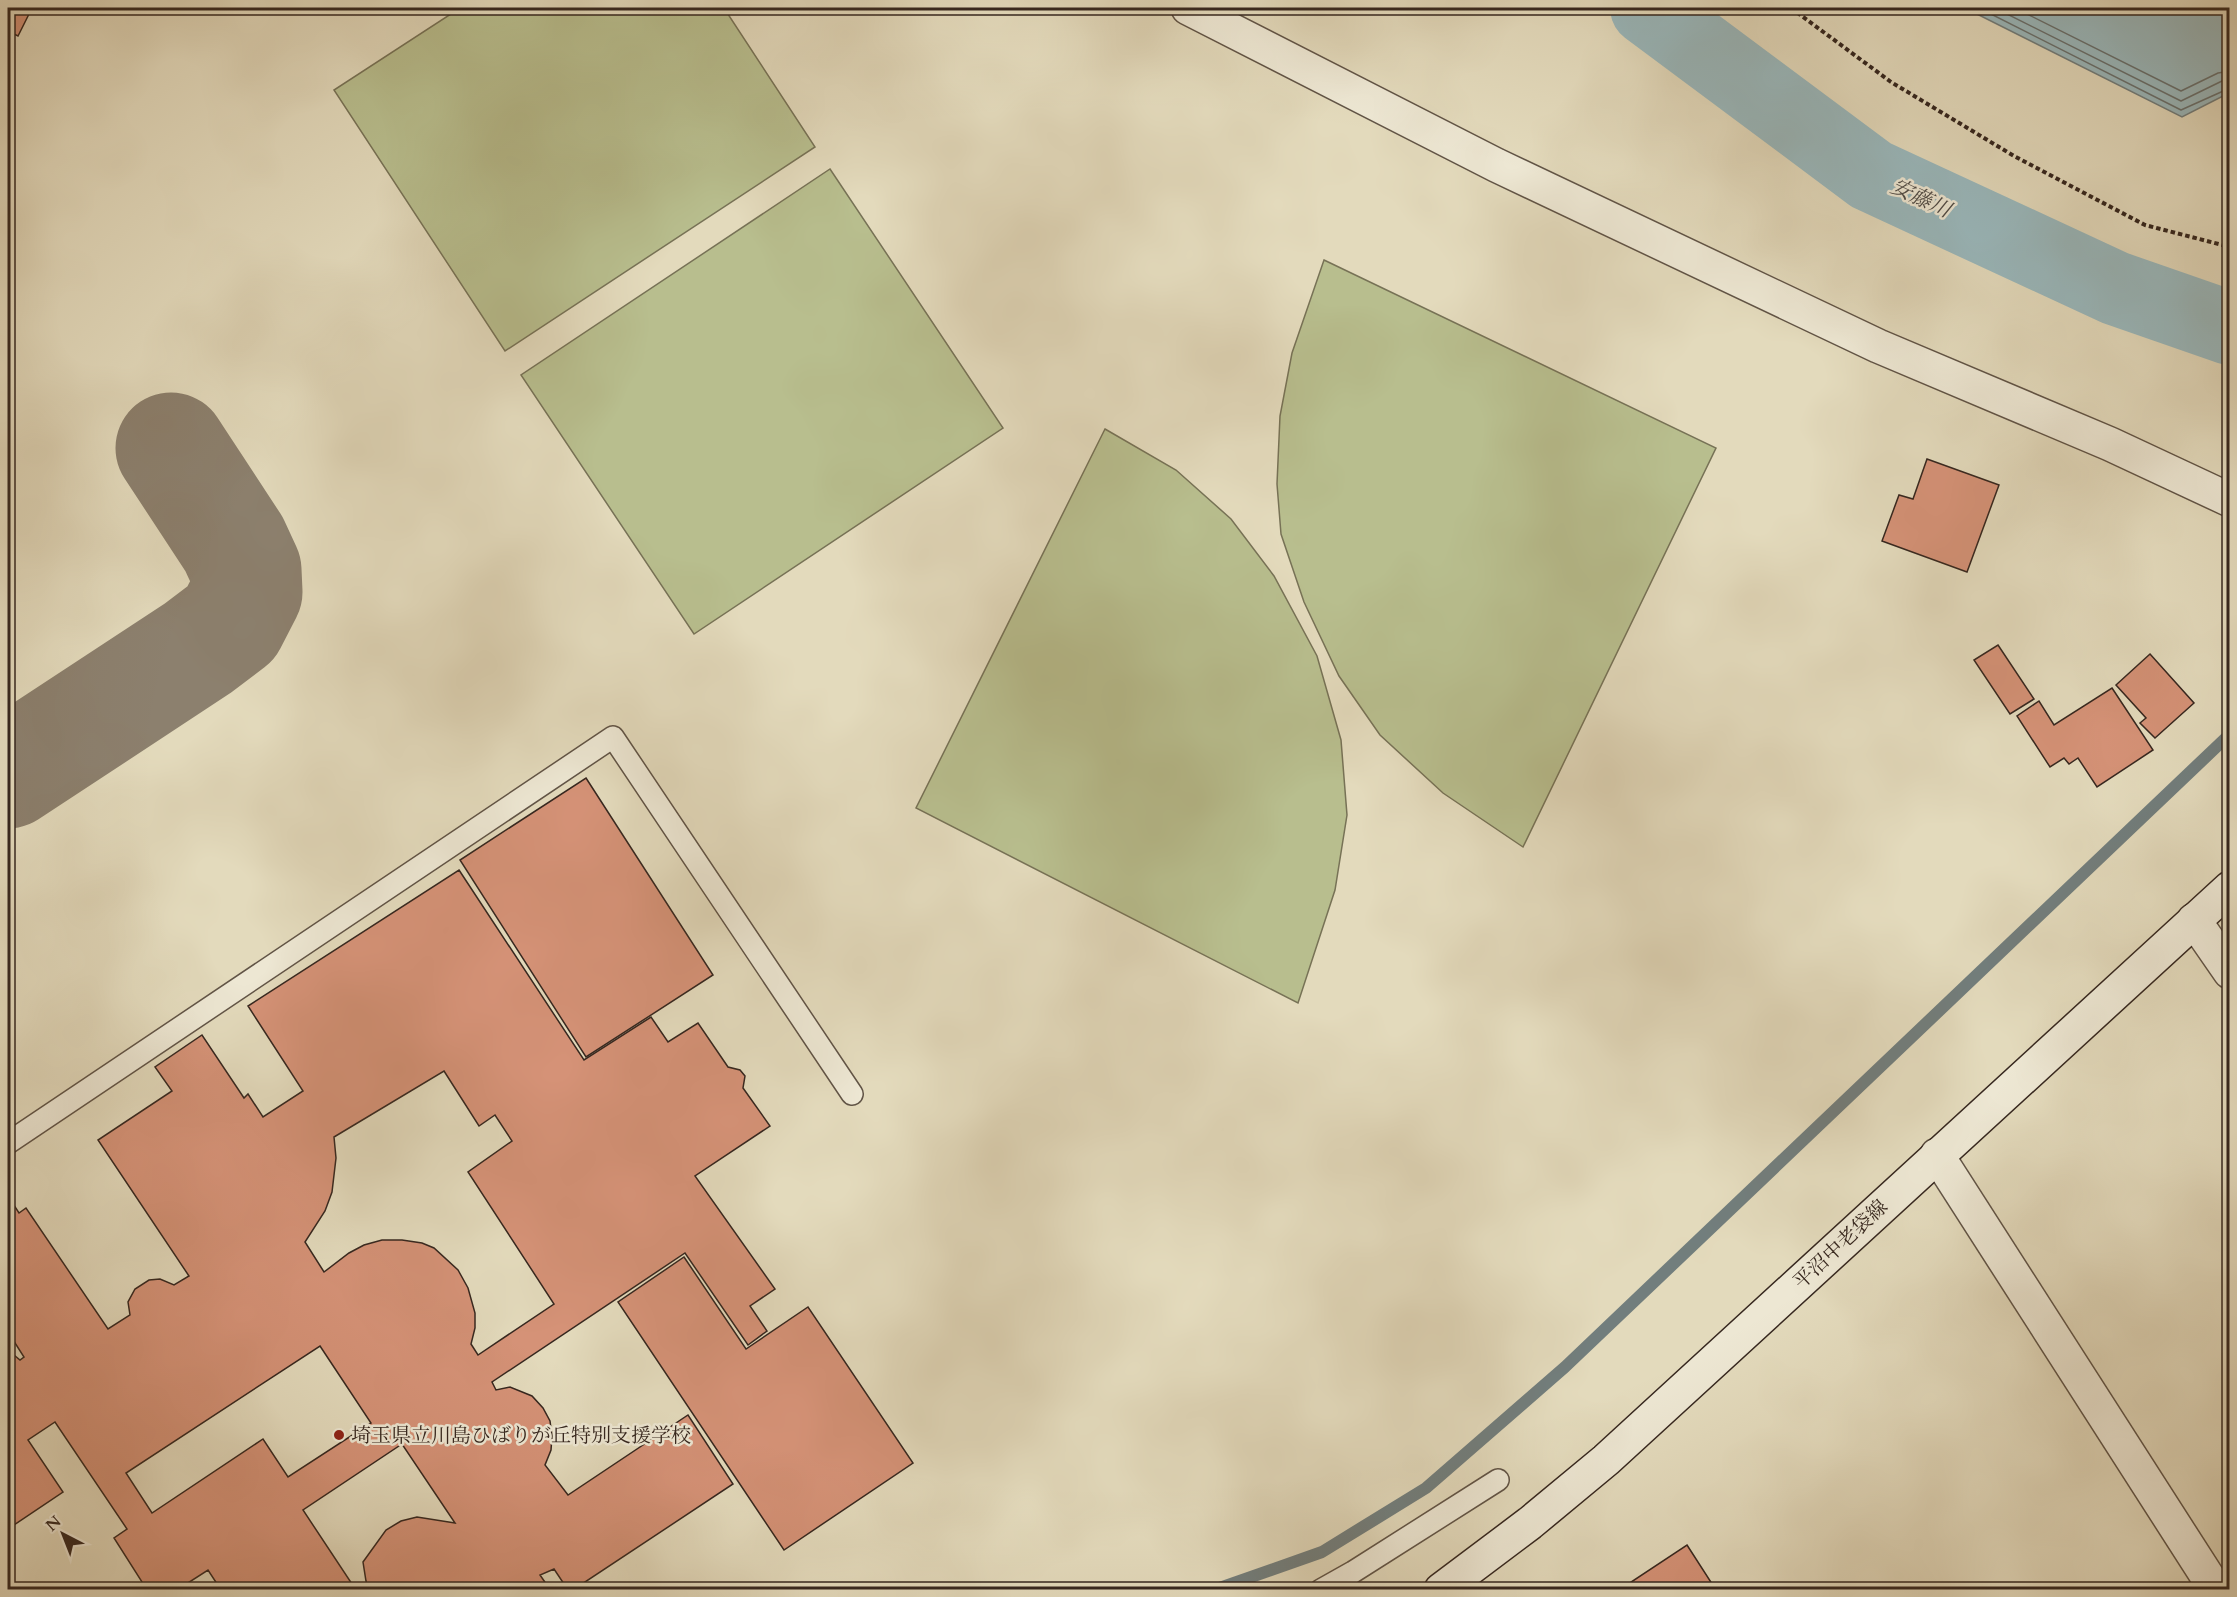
<svg xmlns="http://www.w3.org/2000/svg" width="2237" height="1597" viewBox="0 0 2237 1597" font-family="Cardo,'Noto Serif JP',serif">
<rect width="100%" height="100%" fill="#e3dabc"/>
<filter id="stains"><feTurbulence type="fractalNoise" baseFrequency=".00333" numOctaves="4"/><feColorMatrix values="0 0 0 0 .2 0 0 0 0 .09 0 0 0 0 .02 0 0 0 .5 -.17"/></filter>
<radialGradient id="worn" r=".72"><stop offset=".6" stop-color="#630" stop-opacity="0"/><stop offset="1" stop-color="#630" stop-opacity=".3"/></radialGradient>
<g fill="#b8be8e" stroke="#777256" stroke-width="1.5">
<path d="M460,8H724L815,147L505,351L334,90Z"/>
<path d="M830,169L1003,428L694,634L521,375Z"/>
<path d="M1324,260L1716,448L1523,847L1443,793L1380,735L1339,676L1304,602L1281,534L1277,484L1280,416L1292,353Z"/>
<path d="M1105,429L1176,470L1231,519L1274,576L1317,656L1341,740L1347,815L1335,890L1298,1003L916,808Z"/>
</g>
<path fill="#9ab8bc" stroke="#727e7d" stroke-width="1.5" d="M1965,8H2229V93L2182,117Z"/>
<g fill="none" stroke-linecap="round" stroke-linejoin="round">
<g stroke="#68706e" stroke-width="1.5">
<path d="M1979,8L2181,110L2230,88"/>
<path d="M1995,8L2181,101L2222,81L2230,80"/>
<path d="M2015,8L2181,91L2218,73L2230,71"/>
</g>
<path stroke="#727e7d" stroke-width="12" d="M1214,1590L1322,1552L1426,1488L1565,1367L2230,734"/>
<path stroke="#9ab8bc" stroke-width="74" d="M1647,8L1871,175L2115,288L2230,328"/>
<path stroke="#8c806e" stroke-width="111" d="M8,773L198,648L231,623L247,592L246,570L234,544L171,448"/>
</g>
<g fill="#d59277" stroke="#36271f" stroke-width="1.5" fill-rule="evenodd">
<path d="M8,8H32L18,36L8,31Z"/>
<path d="M1927,459L1999,485L1967,572L1882,541L1899,495L1913,499Z"/>
<path d="M1998,645L2034,699L2010,714L1974,660Z"/>
<path d="M2150,654L2194,703L2155,738L2140,723L2146,718L2116,685Z"/>
<path d="M2112,688L2153,750L2097,787L2078,758L2069,764L2064,758L2050,767L2017,716L2039,701L2054,725Z"/>
<path d="M586,778L713,975L586,1057L460,860Z"/>
<path d="M459,870L584,1060L651,1017L668,1042L698,1023L728,1067L740,1070L745,1076L743,1088L770,1126L695,1176L775,1289L750,1306L767,1331L748,1345L685,1253L492,1382L496,1390L510,1387L532,1396L543,1408L550,1421L552,1436L551,1450L545,1465L568,1495L688,1415L733,1484L573,1590H568L554,1569L540,1575L547,1585L540,1590H369L366,1581L363,1562L386,1530L401,1521L417,1517L455,1523L402,1444L303,1510L356,1590H221L208,1570L177,1590H138L144,1585L114,1538L127,1529L55,1422L28,1440L63,1492L8,1529V1350L20,1360L24,1357L8,1332V1196L19,1213L26,1208L108,1329L130,1315L128,1302L135,1289L149,1280L160,1279L174,1285L189,1276L98,1140L172,1091L155,1067L202,1035L244,1098L248,1094L263,1117L303,1091L248,1006ZM444,1071L479,1126L495,1115L512,1141L468,1172L554,1304L478,1355L471,1344L475,1328V1313L468,1288L458,1270L434,1248L422,1243L402,1240H382L364,1245L349,1253L324,1272L305,1242L325,1211L332,1192L336,1158L334,1137ZM320,1346L371,1423L288,1477L263,1439L152,1513L126,1473Z"/>
<path d="M684,1257L746,1349L808,1307L913,1463L784,1550L618,1302Z"/>
<path d="M1687,1545L1716,1590H1619Z"/>
</g>
<g fill="none" stroke-linecap="round" stroke-linejoin="round">
<defs>
<g id="service">
<path d="M8,1143L613,737L852,1094"/>
<path d="M1321,1590L1353,1572L1498,1480"/>
</g>
<g id="minor">
<path d="M2194,920L2230,972"/>
<path d="M1937,1155L2216,1590"/>
</g>
<path id="tertiary" d="M1188,8L1496,165L1878,346L2110,444L2230,500"/>
<path id="secondary" d="M1441,1590L1530,1523L1606,1460L2230,888"/>
</defs>
<use href="#service" stroke="#615446" stroke-width="24"/>
<use href="#minor" stroke="#615446" stroke-width="36"/>
<use href="#tertiary" stroke="#615446" stroke-width="36"/>
<use href="#secondary" stroke="#36271f" stroke-width="36"/>
<path stroke="#36271f" stroke-width="4" stroke-dasharray="4.5 3" stroke-linecap="butt" d="M1791,8L1891,82L2014,156L2145,225L2230,247"/>
<use href="#service" stroke="#ede7d3" stroke-width="21"/>
<use href="#minor" stroke="#ede7d3" stroke-width="33"/>
<use href="#tertiary" stroke="#ede7d3" stroke-width="33"/>
<use href="#secondary" stroke="#ede7d3" stroke-width="33"/>
</g>
<circle fill="#8f2418" stroke="#ede7d3" stroke-width="2" cx="339" cy="1435" r="6"/>
<g text-anchor="middle" stroke-width="5" stroke-linejoin="round" paint-order="stroke">
<g font-size="20" fill="#36271f" stroke="#ede7d3">
<text transform="translate(1840 1244) rotate(-43)" y="7">平沼中老袋線</text>
</g>
<g font-size="20" fill="#36271f" stroke="#ede7d3" text-anchor="start">
<text x="351" y="1442">埼玉県立川島ひばりが丘特別支援学校</text>
</g>
<g font-size="21" font-style="italic" fill="#4f4b46" stroke="#ede7d3">
<text transform="translate(1921 198) rotate(25)" y="7">安藤川</text>
</g>
</g>
<rect width="2237" height="1597" fill="none" stroke="#e3dabc" stroke-width="30"/>
<rect x="9" y="9" width="2219" height="1579" fill="none" stroke="#36271f" stroke-width="3"/>
<rect x="15" y="15" width="2207" height="1567" fill="none" stroke="#36271f" stroke-width="1.5"/>
<g transform="translate(63 1534) rotate(318)" stroke="#ede7d3" stroke-width="4.5" paint-order="stroke">
<path d="M0-4.5L10 22L0 15L-10 22Z" fill="#36271f"/>
<text y="-9" font-size="16" font-weight="bold" text-anchor="middle" fill="#36271f">N</text>
</g>
<rect width="100%" height="100%" filter="url(#stains)"/>
<rect width="100%" height="100%" fill="url(#worn)"/>
</svg>
